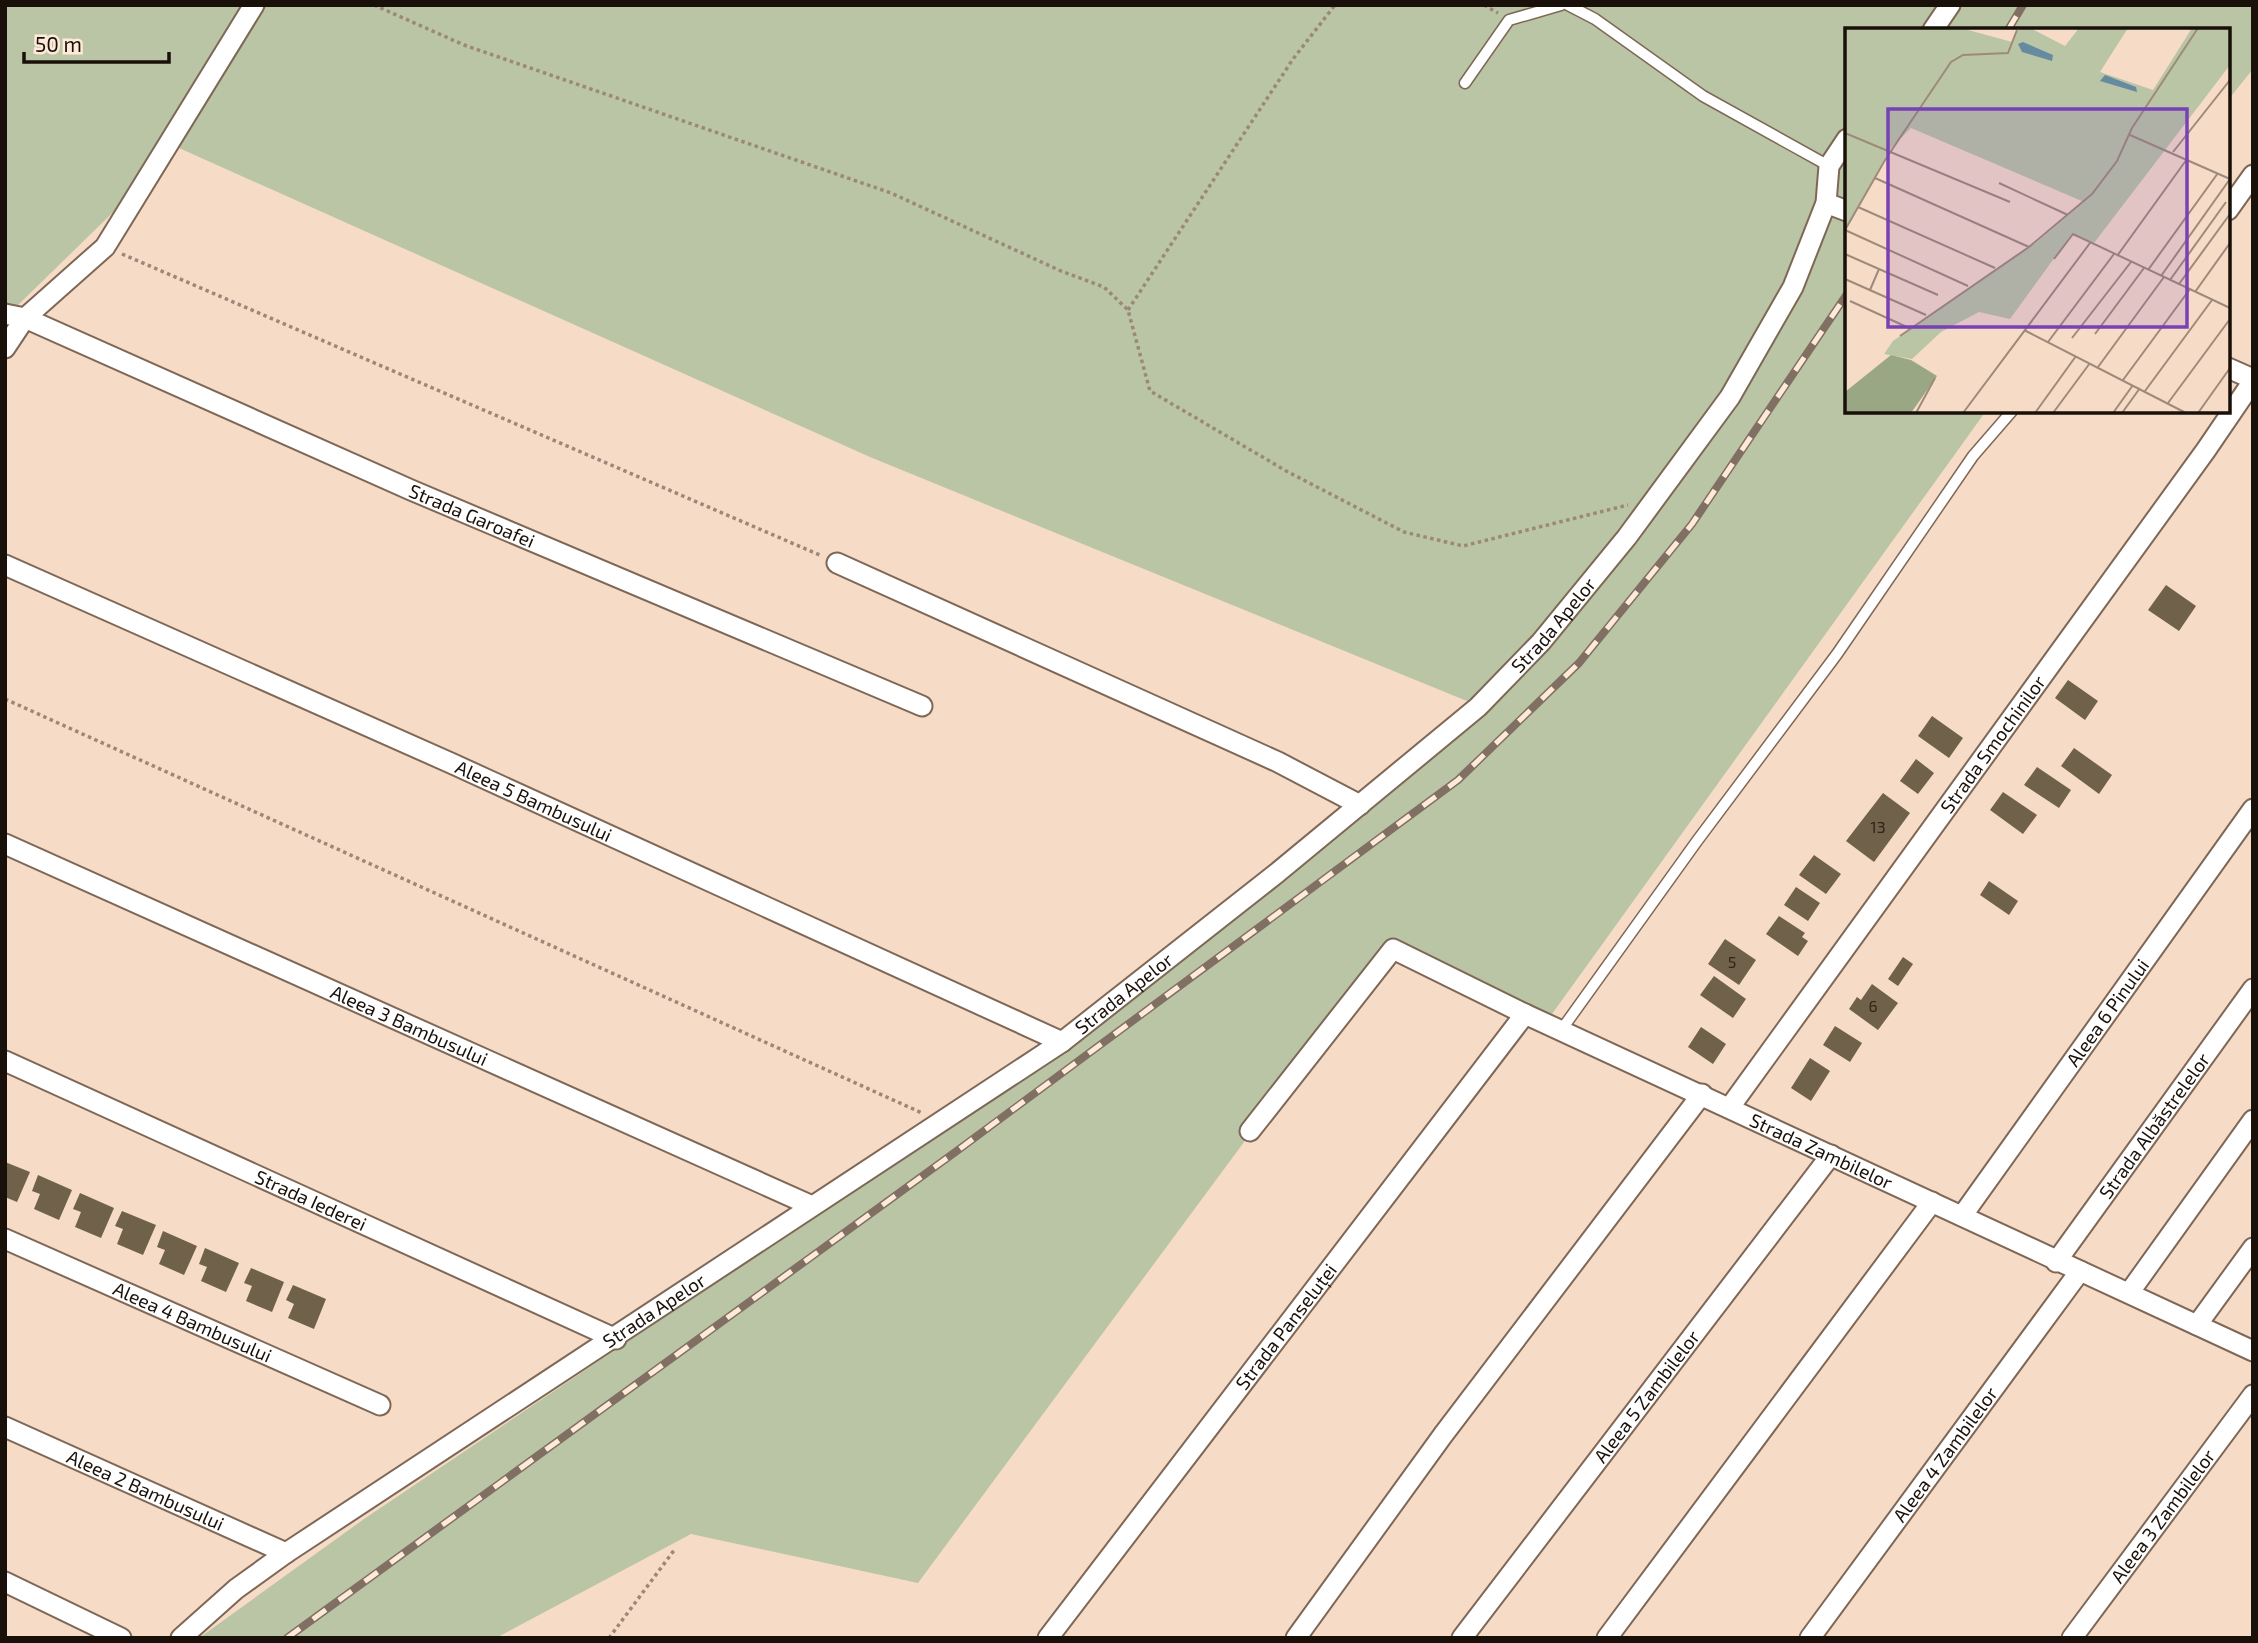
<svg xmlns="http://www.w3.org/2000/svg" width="2258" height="1643" viewBox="0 0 2258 1643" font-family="'Exo 2',sans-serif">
<rect width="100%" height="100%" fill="#f6dbc7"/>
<path fill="#b9c5a5" d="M5,5H2253V69L2228,100V30H1847V411H1986L1552,1014L1383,954L918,1583L691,1534L496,1638H199L364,1519L1122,1009L1383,800L1484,708L870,457L179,148L18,305L5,327Z"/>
<g fill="#70614a">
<path d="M2166,585L2196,606L2179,631L2148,610Z"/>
<path d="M2068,680L2098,701L2085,720L2055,698Z"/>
<path d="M1932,716L1963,738L1949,758L1918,736Z"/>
<path d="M2074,748L2112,775L2099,794L2061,766Z"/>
<path d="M1916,759L1934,773L1918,794L1900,781Z"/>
<path d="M2037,767L2071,790L2059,808L2024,785Z"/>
<path d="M2003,792L2037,815L2023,834L1990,810Z"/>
<path d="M1883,793L1910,813L1874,862L1846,841Z"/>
<path d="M1814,855L1841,874L1826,894L1799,875Z"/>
<path d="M1989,881L2018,901L2009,915L1980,895Z"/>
<path d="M1796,887L1820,903L1808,921L1784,905Z"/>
<path d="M1779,916L1805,933L1802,937L1808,941L1798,956L1766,934Z"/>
<path d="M1725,939L1756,960L1739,985L1708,964Z"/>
<path d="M1903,957L1913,964L1898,986L1888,979Z"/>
<path d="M1714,976L1746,999L1733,1018L1700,995Z"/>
<path d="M1872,984L1898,1003L1878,1030L1849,1009L1857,997L1861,1000Z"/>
<path d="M1835,1026L1862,1043L1850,1062L1823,1045Z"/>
<path d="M1701,1027L1726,1044L1713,1064L1688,1047Z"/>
<path d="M1810,1058L1830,1071L1811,1101L1791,1088Z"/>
<path d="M5,1162L30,1172L17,1202L5,1197Z"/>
<path d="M38,1175L72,1190L59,1220L34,1209L40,1194L32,1191Z"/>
<path d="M80,1193L114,1208L101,1238L75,1227L81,1212L73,1209Z"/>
<path d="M122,1211L156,1225L143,1255L117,1244L123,1229L115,1226Z"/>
<path d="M163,1231L197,1246L184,1275L159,1264L165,1250L157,1247Z"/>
<path d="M205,1248L239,1263L226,1292L201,1281L207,1267L199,1264Z"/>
<path d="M251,1268L284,1282L272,1312L246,1301L252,1286L244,1283Z"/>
<path d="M293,1285L326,1299L314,1329L288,1318L294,1304L286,1300Z"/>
</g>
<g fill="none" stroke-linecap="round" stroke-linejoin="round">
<defs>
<g id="service">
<path d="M1568,5L1595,19L1703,96L1829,166"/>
<path d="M1465,83L1509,20L1561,5"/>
<path d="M1562,1029L1697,841L1837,654L1973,456L2012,411"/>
</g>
<g id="minor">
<path d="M1933,30L1950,5"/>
<path d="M1826,203L1847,211"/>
<path d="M2228,210L2253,175"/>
<path id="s1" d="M5,314L25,318L411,490L922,706"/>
<path d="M5,348L25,318L105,247L254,5"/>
<path d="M2228,368L2253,379"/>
<path d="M837,563L1278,762L1360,805"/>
<path id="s2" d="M5,565L453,764L1062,1042"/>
<path id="s3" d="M5,844L812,1206"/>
<path id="s4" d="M5,1061L616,1339"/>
<path id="s5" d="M1730,1107L2206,450L2253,381"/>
<path id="s6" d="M1250,1131L1393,949L1525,1014L2253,1351"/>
<path id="s7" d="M1962,1216L2253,809"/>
<path id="s8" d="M5,1239L380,1405"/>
<path id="s9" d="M2056,1262L2253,989"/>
<path d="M2129,1293L2253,1120"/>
<path d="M2197,1325L2253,1248"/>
<path id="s10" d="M5,1427L286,1553"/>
<path d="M5,1582L121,1638"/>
<path id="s11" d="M181,1638L236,1589L286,1553L1062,1042L1277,873L1478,707L1541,642L1627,537L1730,397L1793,287L1826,203L1829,166L1847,139"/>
<path id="s12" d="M1048,1638L1525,1014"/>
<path d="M1296,1638L1443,1435L1702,1094"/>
<path id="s13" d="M1462,1638L1831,1155"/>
<path d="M1607,1638L1932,1202"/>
<path id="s14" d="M1810,1638L2080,1271"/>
<path id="s15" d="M2072,1638L2253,1395"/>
</g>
</defs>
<use href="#service" stroke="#7f6756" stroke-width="13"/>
<use href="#minor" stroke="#7f6756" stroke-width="23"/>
<g stroke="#9b8879" stroke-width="3.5" stroke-dasharray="3.5 3.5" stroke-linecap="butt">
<path d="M374,5L464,45L891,193L1061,271L1104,287L1128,310L1150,391L1288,472L1404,532L1463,546L1628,505"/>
<path d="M1484,5L1498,13"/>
<path d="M122,254L822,556"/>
<path d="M1128,310L1293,59L1335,5"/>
<path d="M5,699L922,1113"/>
<path d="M609,1638L675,1549"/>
</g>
<use href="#service" stroke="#fff" stroke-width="10"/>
<use href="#minor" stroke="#fff" stroke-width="19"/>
<defs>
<g id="rail">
<path d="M2008,30L2023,5"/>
<path d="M287,1638L954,1153L1458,780L1579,663L1692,524L1847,294"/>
</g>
</defs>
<use href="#rail" stroke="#806f62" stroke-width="8"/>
<use href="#rail" stroke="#ffe9d9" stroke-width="5" stroke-dasharray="16" stroke-linecap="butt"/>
</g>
<g text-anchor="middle" stroke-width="7" stroke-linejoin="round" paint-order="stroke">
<g font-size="16" fill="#2f2419">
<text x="1878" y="833">13</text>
<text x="1732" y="968">5</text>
<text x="1873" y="1012">6</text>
</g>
<g font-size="19" fill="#191009" stroke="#ffe9d9">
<text dy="7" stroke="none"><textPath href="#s1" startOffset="509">Strada Garoafei</textPath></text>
<text dy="7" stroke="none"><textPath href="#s11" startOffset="1710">Strada Apelor</textPath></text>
<text dy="7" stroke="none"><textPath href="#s5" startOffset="448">Strada Smochinilor</textPath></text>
<text dy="7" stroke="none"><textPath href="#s2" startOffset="579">Aleea 5 Bambusului</textPath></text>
<text dy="7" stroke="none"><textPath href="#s11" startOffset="1143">Strada Apelor</textPath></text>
<text dy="7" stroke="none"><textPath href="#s7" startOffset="250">Aleea 6 Pinului</textPath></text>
<text dy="7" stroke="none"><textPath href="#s3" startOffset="443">Aleea 3 Bambusului</textPath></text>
<text dy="7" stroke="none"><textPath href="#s9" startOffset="168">Strada Albăstrelelor</textPath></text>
<text dy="7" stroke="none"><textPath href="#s6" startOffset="705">Strada Zambilelor</textPath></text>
<text dy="7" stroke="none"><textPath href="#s4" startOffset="336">Strada Iederei</textPath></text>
<text dy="7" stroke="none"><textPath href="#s11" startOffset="576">Strada Apelor</textPath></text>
<text dy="7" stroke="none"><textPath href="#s8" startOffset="205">Aleea 4 Bambusului</textPath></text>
<text dy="7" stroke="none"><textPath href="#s12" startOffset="392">Strada Panseluței</textPath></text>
<text dy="7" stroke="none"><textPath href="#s13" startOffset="304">Aleea 5 Zambilelor</textPath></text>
<text dy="7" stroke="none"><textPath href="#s14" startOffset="228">Aleea 4 Zambilelor</textPath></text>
<text dy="7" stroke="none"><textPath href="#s10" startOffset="154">Aleea 2 Bambusului</textPath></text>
<text dy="7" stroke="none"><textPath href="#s15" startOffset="152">Aleea 3 Zambilelor</textPath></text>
</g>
</g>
<g transform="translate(1845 28)">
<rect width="385" height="385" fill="#f6dbc7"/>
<path d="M0,0H116L167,14L173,2L185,0L220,18L234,0H283L255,44L308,62L347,0H385V37L249,215L226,207L165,291L134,284L96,304L67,331L39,326L48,313L192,214L239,174L66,100L45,121L0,201Z" fill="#b9c5a5"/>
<path d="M46,327L66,332L92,348L66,385H0V364Z" fill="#99a784"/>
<path d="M178,14L208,27L207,33L177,24L173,16ZM260,47L291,59L292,64L255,53Z" fill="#668aa0"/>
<path fill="none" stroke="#9e8a7b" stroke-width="2" d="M0,105L165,174M285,107L385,151M328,124L385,52M30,150L184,219M154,155L223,187M13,179L150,240M0,202L40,132L106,34L118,27L163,25L172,2M0,202L123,258M0,226L93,267M272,228L342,131M209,231L228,206L385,280M303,242L373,145M316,248L385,151M0,251L81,287M325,252L381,174M334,256L385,186M25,262L34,241M350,264L385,215M5,273L64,300M179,302L341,385M250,306L299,240M55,308L184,219L247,166L272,133L287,100L353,0M227,310L286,234M203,314L269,226M253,339L319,249M278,352L345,261M300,363L367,272M323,375L385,291M71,385L90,350M118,385L245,215M190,385L231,328M208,385L245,335M268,385L288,357M277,385L295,360M353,385L385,340"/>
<path fill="#7a40b6" fill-opacity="0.15" stroke="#7a40b6" stroke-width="3.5" d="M43,81H342V299H43Z"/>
<rect width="385" height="385" fill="none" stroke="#191009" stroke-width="3.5"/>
</g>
<rect width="2258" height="1643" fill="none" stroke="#191009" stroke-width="14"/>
<path d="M24 52v10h145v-10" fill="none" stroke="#191009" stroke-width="3.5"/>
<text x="35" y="52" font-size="21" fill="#191009" stroke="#ffe9d9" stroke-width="5" paint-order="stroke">50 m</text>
</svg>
